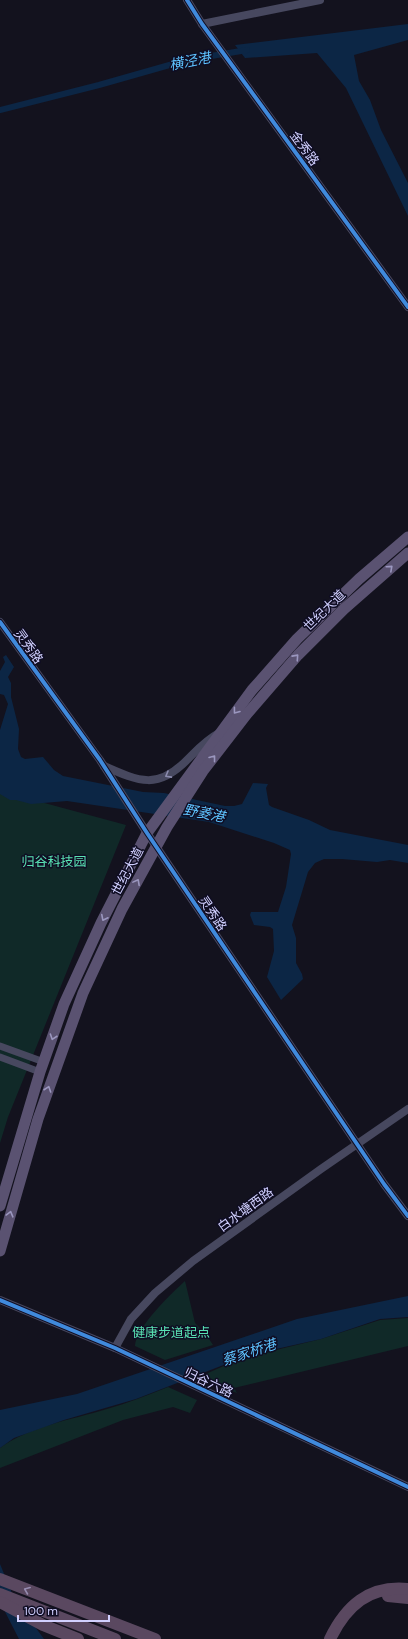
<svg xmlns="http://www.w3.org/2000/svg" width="408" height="1639" viewBox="0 0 408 1639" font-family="'DM Sans','Noto Sans SC',sans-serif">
<rect width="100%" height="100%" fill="#13121e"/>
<g fill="#102928">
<path d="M0,791L126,825L8,1117L0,1143Z"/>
<path d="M185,1281L195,1323L205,1333L213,1345L165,1360L135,1346C136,1327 172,1293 185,1281Z"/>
<path d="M408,1318V1346L234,1388L237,1393L199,1377L226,1365L276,1350L321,1339L380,1320Z"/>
<path d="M168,1387L197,1400L190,1413L173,1407L123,1420L0,1468V1448C30,1426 71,1420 107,1409C128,1403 148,1395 168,1387Z"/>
</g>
<g fill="#0c2645">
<path d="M408,24V40L354,55L359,81L370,100L381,130L408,183V216L346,88L317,53L245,58L235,45Z"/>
<path d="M6,655L14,667L8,677L11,683V697L19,729L18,749L21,757L25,759L43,757L54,770L63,776L143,792L164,793L225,806H234L242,804L253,783L268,784L266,788L269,805L272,807L309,820L330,830L408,845V863L390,860L377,862L342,859H324L315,863L308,872L292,925L296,938V963L302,974L303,979L281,1000L267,977L274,951L273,929L270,927L254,925L250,915L251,912H278L286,887L291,854L290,850L274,843L209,822L67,801L31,804L16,800H10L0,794V730L8,704L4,695L0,694V671L5,662L3,657Z"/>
<path d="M408,1296V1317L380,1319L321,1339L276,1349L226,1364L136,1399L64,1420L14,1438L0,1448V1410L77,1394L297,1319Z"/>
<path d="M0,1564L14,1598L44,1639H19L0,1602Z"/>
</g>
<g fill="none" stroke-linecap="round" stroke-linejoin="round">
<path stroke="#0c2645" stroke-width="6" d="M0,110L99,85L187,60L247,50"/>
<g stroke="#47485f" stroke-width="7">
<path d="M0,1046L44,1062"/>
<path d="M0,1057L40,1072"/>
</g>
<g stroke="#47485f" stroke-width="8">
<path d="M187,0L202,24L408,307"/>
<path d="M202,24L320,0"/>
<path d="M0,622L100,760L147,833L384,1184L408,1216"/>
<path d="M104,766C140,782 158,790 188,759C198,749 206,740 219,733"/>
<path d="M0,1300L115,1348L408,1487"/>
<path d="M115,1348L131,1319L155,1293L193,1261L321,1169L408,1109"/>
</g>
<g stroke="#5a5271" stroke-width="11">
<path d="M0,1206L40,1072L64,1004L101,923L147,833L252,690L297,639L359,579L408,537"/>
<path d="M0,1251L38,1119L83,993L122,909L167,827L203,771L247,714L298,655L344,609L408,553"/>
</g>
<g stroke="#5a4860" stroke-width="12">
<path d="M0,1579L155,1639"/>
<path d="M0,1594L115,1639"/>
<path d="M388,1596L408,1598"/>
<path d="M0,1602L43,1625L78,1639"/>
<path d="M330,1639C346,1606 369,1585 408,1589"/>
</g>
<defs>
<g id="cycleway">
<path d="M187,0L202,24L408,307"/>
<path d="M0,622L100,760L147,833L384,1184L408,1216"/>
<path d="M0,1300L115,1348L408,1487"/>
</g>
</defs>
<use href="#cycleway" stroke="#0f0d23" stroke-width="6"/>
<use href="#cycleway" stroke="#408adc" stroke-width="4"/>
</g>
<defs><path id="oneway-chevron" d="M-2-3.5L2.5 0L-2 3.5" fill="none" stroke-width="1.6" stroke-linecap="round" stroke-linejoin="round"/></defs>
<g stroke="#9b97bf">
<use href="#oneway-chevron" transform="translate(390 568) rotate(-42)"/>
<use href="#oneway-chevron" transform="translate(296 657) rotate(-48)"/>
<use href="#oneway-chevron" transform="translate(236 711) rotate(127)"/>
<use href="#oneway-chevron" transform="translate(213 758) rotate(-52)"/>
<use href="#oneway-chevron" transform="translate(137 882) rotate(-62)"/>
<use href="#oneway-chevron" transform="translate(104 918) rotate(117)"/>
<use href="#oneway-chevron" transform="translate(53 1037) rotate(109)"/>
<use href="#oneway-chevron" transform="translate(48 1089) rotate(-71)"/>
<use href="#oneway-chevron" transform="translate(10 1214) rotate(-75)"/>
</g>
<use stroke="#8c8caf" href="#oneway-chevron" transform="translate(168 775) rotate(151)"/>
<use stroke="#968cb0" href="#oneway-chevron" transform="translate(27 1590) rotate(-158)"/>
<g text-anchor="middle" stroke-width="3" stroke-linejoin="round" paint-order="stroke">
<g font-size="13" fill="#d1d0ff" stroke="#0f0d23">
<text transform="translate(305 148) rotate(54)" y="5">金秀路</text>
<text transform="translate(324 610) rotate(-44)" y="5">世纪大道</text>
<text transform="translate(29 646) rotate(54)" y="5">灵秀路</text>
<text transform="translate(127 871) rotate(-62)" y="5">世纪大道</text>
<text transform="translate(213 913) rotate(56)" y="5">灵秀路</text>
<text transform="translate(245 1209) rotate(-36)" y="5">白水塘西路</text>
<text transform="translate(209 1382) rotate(25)" y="5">归谷六路</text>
</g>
<g font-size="13" fill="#59e2b3" stroke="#0f0d23">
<text x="54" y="866">归谷科技园</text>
<text x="171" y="1337">健康步道起点</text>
</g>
<g font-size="14" font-style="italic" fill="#5ec3ff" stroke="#0f0d23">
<text transform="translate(190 61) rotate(-11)" y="5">横泾港</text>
<text transform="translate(204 813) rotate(11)" y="5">野菱港</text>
<text transform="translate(249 1352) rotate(-18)" y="5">蔡家桥港</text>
</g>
</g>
<path d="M18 1615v6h91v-6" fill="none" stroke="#d1d0ff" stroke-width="2"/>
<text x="24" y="1615" font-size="12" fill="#d1d0ff" stroke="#0f0d23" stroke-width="3" paint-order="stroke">100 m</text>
</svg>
